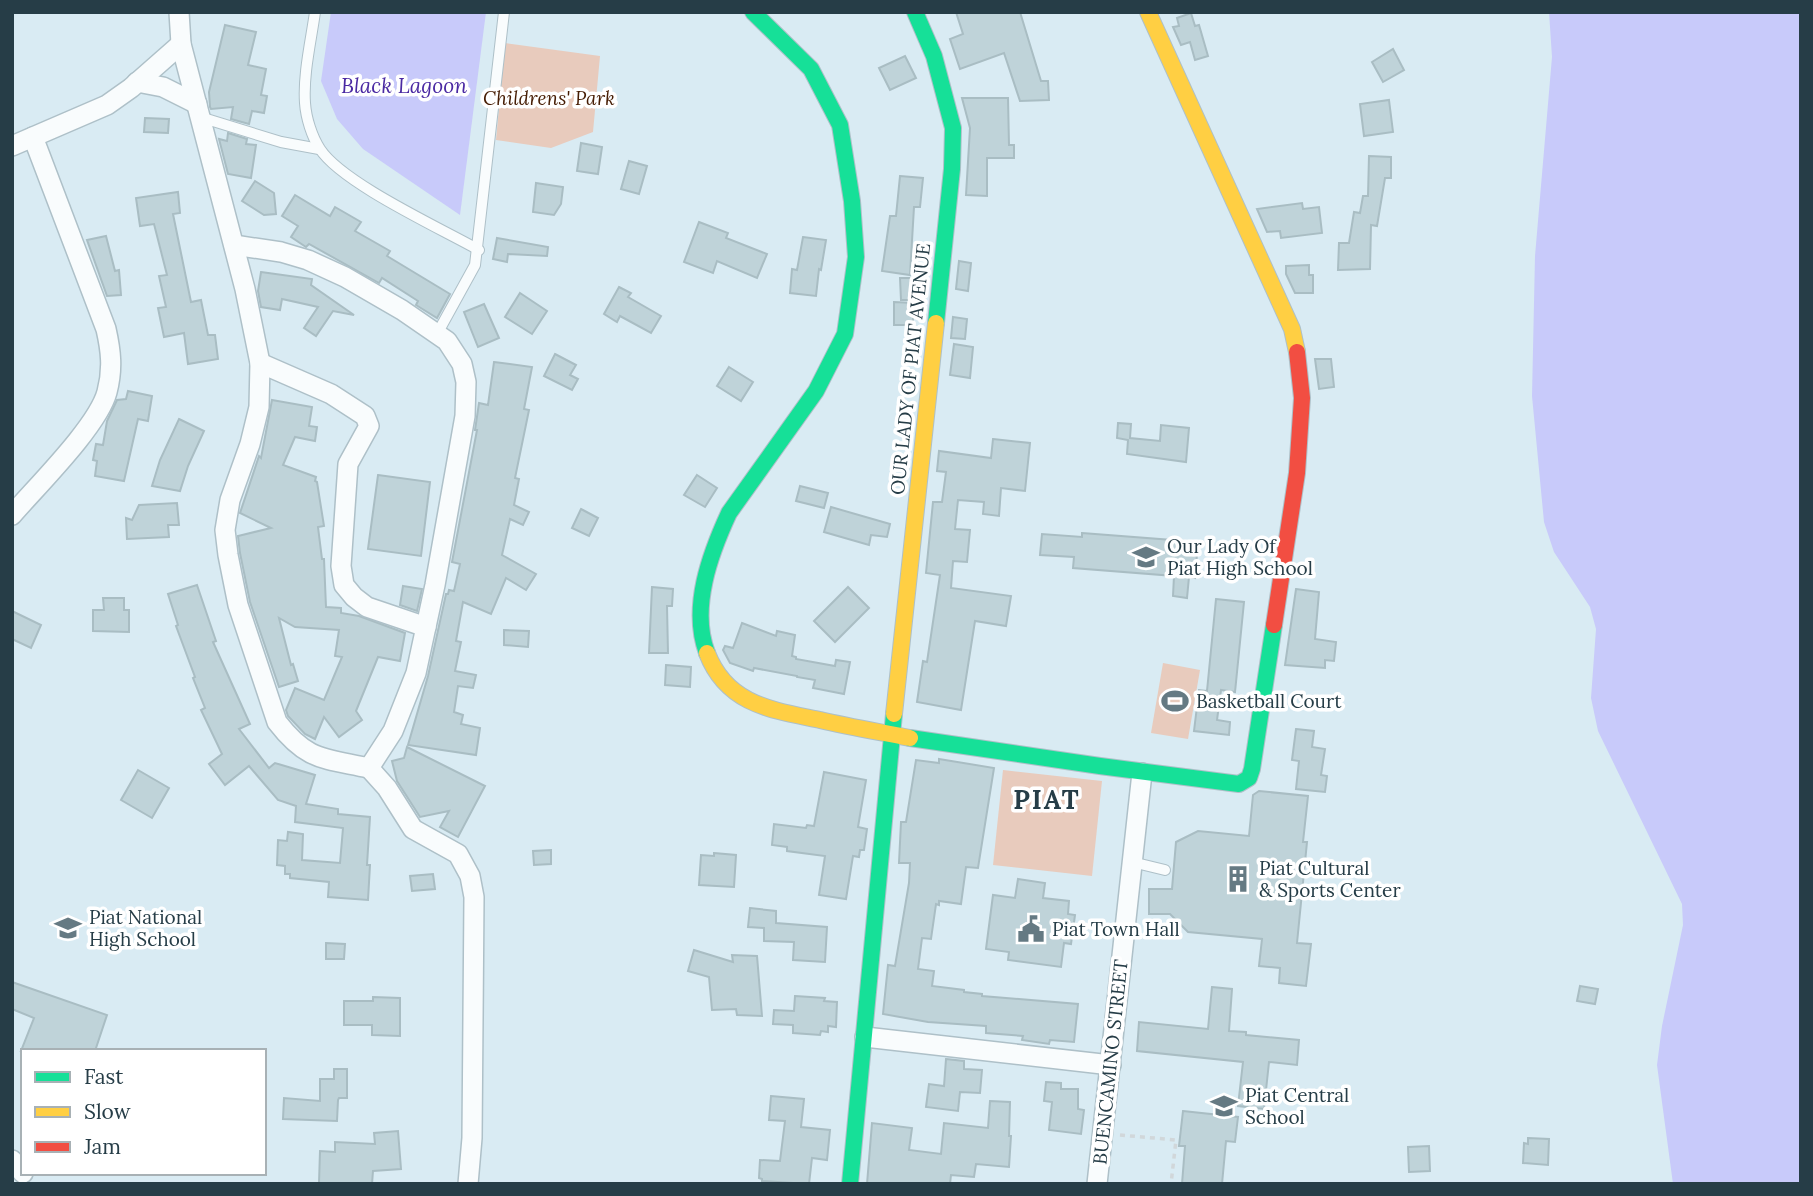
<svg xmlns="http://www.w3.org/2000/svg" width="1813" height="1196" viewBox="0 0 1813 1196" font-family="Lora,serif">
<rect width="100%" height="100%" fill="#d9ebf3"/>
<g fill="#e8cbbd">
<path d="M505,43L600,56L593,132L551,148L496,140Z"/>
<path d="M1163,663L1200,670L1188,739L1151,733Z"/>
<path d="M1003,770L1102,781L1092,876L993,865Z"/>
</g>
<g fill="#c8cafa">
<path d="M331,12H486L460,215L363,149L337,119L321,81Z"/>
<path d="M1549,12H1801V1184H1673L1657,1065L1662,1026L1683,925L1682,904L1598,731L1591,698L1596,629L1590,607L1554,552L1544,522L1532,396L1535,256L1552,57Z"/>
</g>
<g fill="#bfd3d9" stroke="#a9bdc3" stroke-width="2">
<path d="M956,12H1020L1041,81H1048L1049,100L1020,101L1004,53L960,69L950,39L963,34Z"/>
<path d="M1191,13L1195,26L1199,25L1208,56L1195,60L1190,42L1181,45L1173,27L1179,26L1177,18Z"/>
<path d="M225,25L256,32L248,65L266,69L261,95L267,96L264,113L252,111L249,124L231,119L233,107L211,109L210,107L209,92Z"/>
<path d="M1393,49L1404,70L1383,82L1372,62Z"/>
<path d="M905,56L916,78L890,90L879,68Z"/>
<path d="M962,98H1008L1009,145H1014V158H987V196L966,195L970,128Z"/>
<path d="M1389,100L1393,132L1364,136L1360,104Z"/>
<path d="M145,118L169,119L168,133L144,132Z"/>
<path d="M228,133L247,139L246,144L256,145L251,178L228,174L219,139L227,141Z"/>
<path d="M581,143L602,147L598,174L577,171Z"/>
<path d="M1369,156L1391,157V178H1385L1377,226L1371,225L1370,269L1338,270L1339,243H1349L1354,212L1360,213L1363,196H1368Z"/>
<path d="M629,161L647,166L639,194L621,189Z"/>
<path d="M900,176L923,178L920,207H914L910,275L882,271L890,216H896Z"/>
<path d="M255,181L274,193L276,214L264,215L242,201Z"/>
<path d="M536,183L563,187L561,204L554,215L533,212Z"/>
<path d="M178,192L180,213L173,214L191,302L201,300L208,335H215L218,359L188,364L184,333L164,337L158,308L166,307L159,276L167,275L154,224L140,226L136,198Z"/>
<path d="M295,195L330,216L335,207L361,222L355,231L390,251L387,256L450,294L437,318L416,305L418,301L382,278L379,283L309,244L306,247L291,237L298,226L282,216Z"/>
<path d="M1302,203L1303,209L1319,207L1322,233L1281,238L1280,231L1267,232L1257,209Z"/>
<path d="M699,222L728,233L726,238L767,254L757,278L717,261L713,273L684,262Z"/>
<path d="M106,236L115,271L119,270L121,295L107,296L87,240Z"/>
<path d="M803,237L826,240L821,270L819,269L816,296L790,293L792,269L797,270Z"/>
<path d="M497,238L548,247L547,256L508,254L507,262L493,259Z"/>
<path d="M959,261L971,263L968,291L956,289Z"/>
<path d="M1309,265V275H1313V293H1295L1286,274V266Z"/>
<path d="M261,272L312,279L311,285L354,315L333,311L316,336L304,328L318,307L282,299L280,310L261,307L258,291Z"/>
<path d="M900,278H915L916,300H901Z"/>
<path d="M619,287L631,293L628,297L661,316L651,333L620,316L617,322L604,314Z"/>
<path d="M520,293L547,311L532,334L505,317Z"/>
<path d="M894,302L913,303V325H894Z"/>
<path d="M484,304L499,338L478,347L464,312Z"/>
<path d="M953,317L967,319L965,339L951,338Z"/>
<path d="M954,344L973,347L970,378L950,375Z"/>
<path d="M555,354L576,365L570,375L578,379L572,390L544,376Z"/>
<path d="M1315,359H1331L1334,387L1319,389Z"/>
<path d="M494,362L532,367L524,409L529,410L515,478L519,479L514,505L529,512L523,525L510,519L502,555L536,574L526,590L506,578L491,614L463,602L456,641L461,642L455,671L476,675L473,688L458,686L454,712L463,715L461,724L480,728L476,755L408,745L428,676L446,594H448L449,590L454,591L460,564L452,562L477,430H475L479,403L488,405Z"/>
<path d="M729,367L753,382L741,401L717,386Z"/>
<path d="M128,391L152,396L148,421L138,419L124,481L95,476L97,461L93,460L96,444L103,445L107,421L117,400L126,399Z"/>
<path d="M272,400L312,407L309,426L317,427L315,441L295,437L283,465L316,477L315,481L317,482L324,526L318,527L322,559H324L326,607L341,608V613L359,616L405,633L400,661L378,657L356,711L362,720L339,737L324,717L315,739L305,734L288,716L286,710L295,688L324,700L342,657L335,656L339,630L295,627L279,618L291,665L293,664L298,681L279,687L250,602L240,553L238,536L271,528L240,513L259,456L261,458Z"/>
<path d="M179,419L204,431L188,466L180,491L152,486L160,460Z"/>
<path d="M1118,423L1131,424L1130,438L1160,441L1161,425L1189,428L1186,462L1127,454L1128,440L1117,438Z"/>
<path d="M993,439L1030,443L1025,491L1001,488L999,516L983,514L984,502L958,500L955,529L970,530L967,562L953,561L951,588L1011,596L1006,626L975,621L961,710L917,702L923,661L927,662L940,575L926,573L933,502H942L946,472L937,471L939,451L991,458Z"/>
<path d="M378,475L430,482L421,556L368,549Z"/>
<path d="M697,475L717,488L705,507L684,495Z"/>
<path d="M800,486L828,493L824,508L796,501Z"/>
<path d="M177,503L179,525H168L169,537L127,539L126,518L132,520L139,505Z"/>
<path d="M831,507L890,524L887,537L871,535L869,545L824,532Z"/>
<path d="M581,509L598,518L589,536L572,528Z"/>
<path d="M1082,533L1198,542L1195,578L1189,577L1187,598L1173,596L1174,576L1073,568L1074,557L1040,555L1042,534L1082,537Z"/>
<path d="M197,585L216,641L213,642L250,724L239,729L269,768L275,763L315,775L306,804L338,809V814L370,817L367,865H370L368,900L328,897L329,882L290,878V874H285V866L277,865L278,840L287,841L288,832L303,834L302,860L340,863L343,828L295,822L296,806L278,800L249,766L225,785L209,764L222,754L201,710L205,708L193,678L195,677L176,626L178,625L168,594Z"/>
<path d="M403,586L422,589L417,611L400,605Z"/>
<path d="M652,587L673,589L672,606H667L668,653H649Z"/>
<path d="M848,587L869,608L835,642L814,621Z"/>
<path d="M1296,589L1319,592L1315,639L1336,642L1334,661L1325,660V668L1285,665Z"/>
<path d="M103,598H124V610H129V632L93,631V610H104Z"/>
<path d="M1216,599L1244,602L1235,692L1221,690L1217,720L1230,722L1229,735L1194,731L1199,690L1207,691Z"/>
<path d="M12,611L41,625L31,648L12,639Z"/>
<path d="M742,623L776,636L777,631L795,635L792,656L796,657V659L835,666L836,660L850,662L844,694L813,688L815,680L797,677V676L754,668L753,671L730,663L723,650L725,646L733,648Z"/>
<path d="M504,630L529,631L528,647L504,645Z"/>
<path d="M666,665L691,667L690,687L665,685Z"/>
<path d="M1296,729L1314,731L1312,747L1325,749L1321,775L1327,776L1325,792L1296,789L1299,761L1292,760Z"/>
<path d="M407,747L485,786L458,837L440,827L449,811L420,817L397,781L392,761L404,758Z"/>
<path d="M939,759L994,768L978,868L966,867L961,904L939,901V905L936,904L931,939L922,938L918,969L934,971L932,986L964,990V992L982,994V996L1078,1004L1074,1042L1050,1040L1049,1044L1022,1040L1023,1036L986,1033V1026L928,1022L883,1014L888,965L895,966L909,883L910,863H899L901,822H906L916,760L939,763Z"/>
<path d="M138,770L169,788L152,818L121,800Z"/>
<path d="M824,772L866,780L858,827L867,829L864,850H860L859,857L853,856L846,899L819,895L825,856L787,851V847L772,845L774,824L806,828L807,825L814,826Z"/>
<path d="M1259,791L1308,796L1303,842H1307L1297,943L1311,944L1306,986L1279,983L1280,968L1259,966L1262,939L1188,932L1170,914H1149V889H1172L1176,842L1198,831L1249,836L1253,795Z"/>
<path d="M551,850V864L534,865L533,851Z"/>
<path d="M714,853L736,855L734,887L699,885L701,855L714,856Z"/>
<path d="M433,874L435,889L412,891L410,876Z"/>
<path d="M1018,879L1045,883L1043,898L1069,901L1068,914L1075,915L1071,944L1064,943L1061,967L1008,960L1009,952L986,949L993,895L1015,898Z"/>
<path d="M750,908L776,911V923L827,927L825,962L793,960L794,942L764,941V928L748,927Z"/>
<path d="M326,943L345,944L344,959H326Z"/>
<path d="M694,950L733,962L732,955L757,956L762,1016L737,1015L736,1009L712,1010L709,977L688,971Z"/>
<path d="M12,982L107,1015L95,1051H21L34,1018L12,1009Z"/>
<path d="M1580,986L1598,989L1595,1004L1577,1001Z"/>
<path d="M1212,987L1232,989L1229,1031L1246,1032V1035L1299,1040L1297,1065L1269,1062L1264,1109L1238,1106L1243,1062L1137,1051L1139,1022L1208,1029Z"/>
<path d="M795,996L825,998L824,1001L837,1002L836,1027L828,1026V1032L821,1031L820,1035L793,1033V1025L773,1024L774,1010L794,1011Z"/>
<path d="M373,997L400,998V1036L372,1035V1025H344V1001H373Z"/>
<path d="M946,1059L964,1061V1069L982,1070L980,1093L960,1092L958,1111L926,1107L929,1084L944,1086Z"/>
<path d="M334,1069H347V1098H339L338,1100L337,1121L283,1119L284,1098L320,1101V1079H334Z"/>
<path d="M1046,1082L1061,1083V1089H1078V1109L1084,1110L1081,1134L1049,1130L1052,1102L1044,1101Z"/>
<path d="M771,1096L804,1099L801,1127L830,1130L827,1160L812,1158L809,1184L762,1181V1179L759,1178L760,1160L780,1161L785,1121L769,1120Z"/>
<path d="M990,1101L1010,1102L1009,1136H1011L1009,1167L976,1164L974,1177L951,1175L950,1184H867L872,1123L912,1128L909,1150L941,1154L944,1123L988,1128Z"/>
<path d="M1183,1111L1238,1117L1235,1142L1226,1141L1222,1184H1182L1185,1146H1179Z"/>
<path d="M398,1131L401,1169L373,1171L372,1184L319,1183L320,1151L335,1152V1142L375,1144L374,1133Z"/>
<path d="M1528,1138L1549,1139L1548,1165L1523,1163L1524,1143L1528,1144Z"/>
<path d="M1429,1146L1430,1171L1409,1172L1408,1147Z"/>
</g>
<g fill="none" stroke-linecap="round" stroke-linejoin="round">
<defs>
<g id="lane">
<path d="M315,12C311,41 303,74 305,103C306,118 312,137 320,149C342,183 440,228 479,250"/>
<path d="M200,117L281,142L319,149"/>
<path d="M437,334L475,265L504,12"/>
<path d="M1132,862L1165,870"/>
</g>
<g id="street">
<path d="M179,12L181,44L245,289L260,363L259,407L250,444L230,500L225,530L228,555L238,605L277,722C307,761 323,758 369,768"/>
<path d="M137,82L163,87L197,104"/>
<path d="M12,146L107,105L131,88L181,44"/>
<path d="M234,245L281,252L308,260L345,277L402,310L447,341L462,364L466,382L465,416L435,585L416,673L393,731L369,768L387,788L413,829L458,854L470,876L474,897L472,1138L468,1184"/>
<path d="M260,363L331,394L365,416L369,426L348,464L341,566L344,585L354,597L367,607L426,627"/>
<path d="M12,515C37,486 98,426 107,392C113,369 111,351 106,329L33,137"/>
<path d="M865,1037L1111,1065"/>
<path d="M12,1160L23,1173"/>
<path d="M1097,1184L1142,773"/>
</g>
<g id="fast">
<path d="M915,12L934,56L953,128L952,169L936,323"/>
<path d="M707,653C690,608 710,554 729,513L816,391L845,334L856,257L852,201L840,125L811,69L753,12"/>
<path d="M910,738L1100,766L1239,784L1249,778L1252,769L1274,625"/>
<path d="M850,1184L894,714"/>
</g>
<g id="slow">
<path d="M1148,12L1292,329L1297,352"/>
<path d="M707,653C727,705 772,710 820,720C850,727 880,732 910,738"/>
<path d="M894,714L936,323"/>
</g>
<path id="jam" d="M1274,625L1297,473L1302,398L1297,352"/>
</defs>
<use href="#lane" stroke="#aec0c8" stroke-width="12"/>
<use href="#street" stroke="#aec0c8" stroke-width="22"/>
<use href="#fast" stroke="#aec0c8" stroke-width="18"/>
<use href="#slow" stroke="#aec0c8" stroke-width="18"/>
<use href="#jam" stroke="#aec0c8" stroke-width="18"/>
<path stroke="#d1d7da" stroke-width="3.5" stroke-dasharray="5 5" stroke-linecap="butt" d="M1120,1135L1176,1140L1171,1184"/>
<use href="#lane" stroke="#f9fcfd" stroke-width="10"/>
<use href="#street" stroke="#f9fcfd" stroke-width="19"/>
<use href="#fast" stroke="#16e098" stroke-width="16"/>
<use href="#slow" stroke="#ffcf43" stroke-width="16"/>
<use href="#jam" stroke="#f24e42" stroke-width="16"/>
</g>
<defs>
<symbol id="school-bare" viewBox="-9 -9 18 18"><path d="M0-5L7-2L0 1L-7-2ZM-4 1L0 2.5L4 1V4Q0 6-4 4Z" fill="#657a83" stroke="#fff" stroke-width="2.5" paint-order="stroke"/></symbol>
<symbol id="stadium-bare" viewBox="-9 -9 18 18"><path d="M0-5a6.5 5 0 1 0 0 10a6.5 5 0 1 0 0-10ZM-3.5-1.8h7v3.6h-7Z" fill="#657a83" stroke="#fff" stroke-width="2.5" paint-order="stroke"/></symbol>
<symbol id="building-bare" viewBox="-9 -9 18 18"><path d="M-4-6H4V6H1V3H-1V6H-4ZM-2.5-4.3h1.7v1.8h-1.7ZM.8-4.3h1.7v1.8H.8ZM-2.5-1h1.7V.8h-1.7ZM.8-1h1.7V.8H.8Z" fill="#657a83" stroke="#fff" stroke-width="2.5" paint-order="stroke"/></symbol>
<symbol id="civic-bare" viewBox="-9 -9 18 18"><path d="M-.6-6.5H3V-4.5H.6V-3L4-1V1h2V6H-6V1h2V-1L-.6-3ZM-1.2 2.5V6h2.4V2.5Z" fill="#657a83" stroke="#fff" stroke-width="2.5" paint-order="stroke"/></symbol>
</defs>
<g fill-rule="evenodd">
<use href="#school-bare" x="1127" y="538" width="38" height="38"/>
<use href="#stadium-bare" x="1156" y="682" width="38" height="38"/>
<use href="#building-bare" x="1219" y="860" width="38" height="38"/>
<use href="#school-bare" x="49" y="909" width="38" height="38"/>
<use href="#civic-bare" x="1012" y="910" width="38" height="38"/>
<use href="#school-bare" x="1205" y="1087" width="38" height="38"/>
</g>
<g text-anchor="middle" stroke-width="7" stroke-linejoin="round" paint-order="stroke">
<g font-size="19" font-style="italic" fill="#461d04" stroke="#fff">
<text x="549" y="105">Childrens' Park</text>
</g>
<g font-size="19" fill="#263d47" stroke="#fff">
<text transform="translate(910 369) rotate(-84)" y="7">OUR LADY OF PIAT AVENUE</text>
<text transform="translate(1110 1062) rotate(-84)" y="7">BUENCAMINO STREET</text>
</g>
<g font-size="19" fill="#263d47" stroke="#fff" text-anchor="start">
<text x="1167" y="553">Our Lady Of<tspan x="1167" dy="22">Piat High School</tspan></text>
<text x="1196" y="708">Basketball Court</text>
<text x="1259" y="875">Piat Cultural<tspan x="1259" dy="22">&amp; Sports Center</tspan></text>
<text x="89" y="924">Piat National<tspan x="89" dy="22">High School</tspan></text>
<text x="1052" y="936">Piat Town Hall</text>
<text x="1245" y="1102">Piat Central<tspan x="1245" dy="22">School</tspan></text>
</g>
<g font-size="21" font-style="italic" fill="#4a29a2" stroke="#fff">
<text x="404" y="93">Black Lagoon</text>
</g>
<g font-size="26" font-weight="bold" letter-spacing="2" fill="#263d47" stroke="#fff">
<text x="1047" y="809">PIAT</text>
</g>
</g>
<rect width="1813" height="1196" fill="none" stroke="#263d47" stroke-width="28"/>
<rect x="21" y="1049" width="245" height="126" fill="#ffffff" stroke="#a8b1b5" stroke-width="2"/>
<rect x="35" y="1072" width="35" height="10" fill="#16e098" stroke="#a8b1b5" stroke-width="2"/>
<text x="84" y="1084" font-size="21" fill="#263d47">Fast</text>
<rect x="35" y="1107" width="35" height="10" fill="#ffcf43" stroke="#a8b1b5" stroke-width="2"/>
<text x="84" y="1119" font-size="21" fill="#263d47">Slow</text>
<rect x="35" y="1142" width="35" height="10" fill="#f24e42" stroke="#a8b1b5" stroke-width="2"/>
<text x="84" y="1154" font-size="21" fill="#263d47">Jam</text>
</svg>
